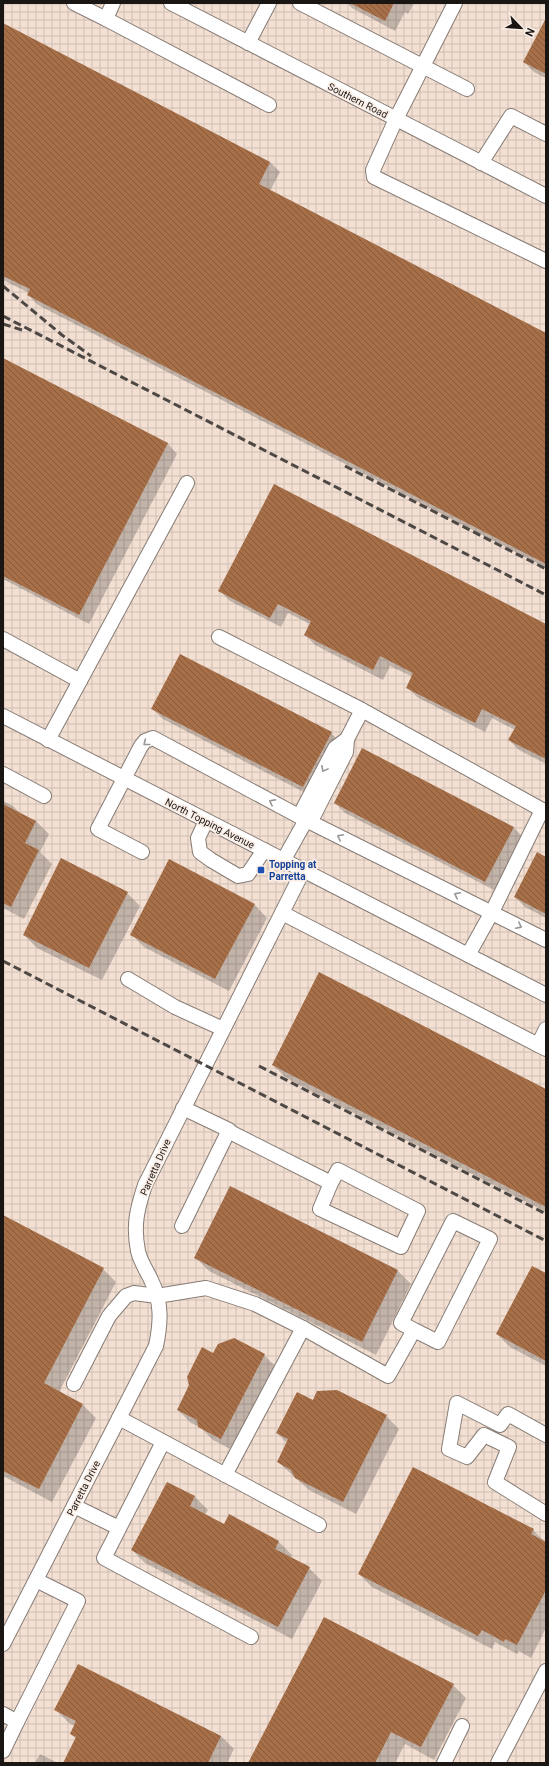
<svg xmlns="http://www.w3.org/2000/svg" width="549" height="1766" viewBox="0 0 549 1766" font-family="Roboto,sans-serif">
<defs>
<pattern id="industrial-grid" width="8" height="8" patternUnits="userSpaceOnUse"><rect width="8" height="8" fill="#f3e0d3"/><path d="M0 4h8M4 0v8" fill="none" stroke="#d0bfb4"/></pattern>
<pattern id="building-back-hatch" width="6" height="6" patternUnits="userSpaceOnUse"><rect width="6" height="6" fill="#a76f48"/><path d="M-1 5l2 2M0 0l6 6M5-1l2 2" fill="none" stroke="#875a3b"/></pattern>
</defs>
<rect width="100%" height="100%" fill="#fbeee6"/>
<rect fill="url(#industrial-grid)" x="3" y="3" width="543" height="1760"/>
<g fill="#0003">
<path d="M347,3H414L408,14L405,12L395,31L352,8Z"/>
<path d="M546,20V78L534,72L524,62Z"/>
<path d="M3,24L270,162L280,172L270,191L546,334V568L38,305L28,295L29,293L3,280Z"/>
<path d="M3,359L168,444L177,454L89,624L3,579Z"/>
<path d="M220,591L546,625V764L519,750L509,740L515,730L492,718L485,732L417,697L407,687L413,677L390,666L383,680L315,645L305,635L310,624L288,613L281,627L230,601Z"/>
<path d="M153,709L331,733L341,743L313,797L163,719Z"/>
<path d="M3,801L13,806L21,814L36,821L49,834L40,852L52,864L24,919L3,908Z"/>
<path d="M335,803L513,827L523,837L496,891L345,813Z"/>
<path d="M546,858V918L525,907L515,897Z"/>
<path d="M127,893L140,906L102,980L37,948L24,935Z"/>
<path d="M254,904L267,918L229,991L144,947L131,934Z"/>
<path d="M273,1065L546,1090V1212L286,1078Z"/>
<path d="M231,1187L398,1271L411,1284L376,1355L209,1271L196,1258Z"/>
<path d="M3,1217L103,1269L116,1282L59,1392L83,1405L96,1418L52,1502L3,1476Z"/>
<path d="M546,1274V1366L510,1347L497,1334Z"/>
<path d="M214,1354L264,1355L277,1368L234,1451L213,1440L200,1427L191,1423L178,1410Z"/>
<path d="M313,1401L386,1416L399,1429L356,1514L309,1490L278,1462L287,1443L277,1433Z"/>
<path d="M413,1468L533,1530L546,1543V1628L531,1658L519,1651L517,1654L495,1642L492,1649L372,1587L359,1574Z"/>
<path d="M167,1483L195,1497L208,1510L205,1515L225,1525L229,1516L279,1542L292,1555L290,1558L309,1568L322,1581L292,1639L145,1563L132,1550Z"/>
<path d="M453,1685L466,1698L434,1760L405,1744L395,1763H249Z"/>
<path d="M56,1710L221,1736L234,1749L227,1763H64L76,1739L71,1734L75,1726L69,1723Z"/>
<path d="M40,1754L58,1763H35Z"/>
</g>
<g fill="url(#building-back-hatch)">
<path d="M350,3H394L385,21Z"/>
<path d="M546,18V74L523,62Z"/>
<path d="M3,23L270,162L259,184L546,333V564L27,295L30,289L3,276Z"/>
<path d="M3,358L168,443L79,615L3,576Z"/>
<path d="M274,484L546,624V759L508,740L516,726L482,709L475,723L406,688L413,673L380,656L373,670L304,635L311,621L278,604L270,618L218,591Z"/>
<path d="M180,654L332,732L303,787L151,709Z"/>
<path d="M362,748L514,827L485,882L334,803Z"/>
<path d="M3,804L36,821L25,843L39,850L11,907L3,903Z"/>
<path d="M537,852L546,857V914L514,897Z"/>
<path d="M61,858L128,892L89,968L23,935Z"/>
<path d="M169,859L255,904L215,979L130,935Z"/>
<path d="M319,972L546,1089V1207L272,1065Z"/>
<path d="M230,1186L398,1270L362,1342L194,1258Z"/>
<path d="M3,1215L104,1268L44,1383L83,1404L39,1489L3,1471Z"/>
<path d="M532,1266L546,1273V1361L496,1334Z"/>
<path d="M234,1338L265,1354L221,1439L198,1427L197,1420L177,1410L189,1385L187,1377L202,1347L213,1353L218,1344Z"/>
<path d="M337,1390L387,1415L343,1502L295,1478L291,1470L277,1462L288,1439L276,1433L297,1392L313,1400L317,1391Z"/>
<path d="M413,1467L534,1529L531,1534L546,1542V1590L517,1645L505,1639L504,1642L482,1630L478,1636L358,1574Z"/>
<path d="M167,1482L195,1496L190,1506L224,1524L229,1514L279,1541L275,1549L310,1567L278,1627L131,1550Z"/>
<path d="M324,1617L454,1684L421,1747L391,1732L375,1763H248Z"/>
<path d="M78,1664L221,1736L208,1763H63L76,1737L70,1734L76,1721L54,1710Z"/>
</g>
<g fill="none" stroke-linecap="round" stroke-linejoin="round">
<defs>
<g id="minor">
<path d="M74,3L106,19L113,3"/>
<path d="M171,3L546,196"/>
<path d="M300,3L467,89"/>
<path d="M455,3L396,119L373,170L374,177L546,261"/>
<path d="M106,19L269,105"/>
<path d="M248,43L269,3"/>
<path d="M481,163L511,116L546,134"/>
<path d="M219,637L362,710"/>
<path d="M3,639L80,681"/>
<path d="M3,716L546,995"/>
<path d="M48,740L187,483"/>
<path d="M3,774L44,796"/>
<path d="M306,820L303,809L335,748L347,739L362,710L546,812"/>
<path d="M206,821L198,838L200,852L211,860L238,876L248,874L264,850"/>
<path d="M142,852L98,829L141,746L145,741L153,738L306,820L546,940"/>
<path d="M283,861L306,820L314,815L346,752L347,739"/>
<path d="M282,913L546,1049"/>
<path d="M468,955L492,912L542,810"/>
<path d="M128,979L175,1007L223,1029"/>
<path d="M538,1045L546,1029"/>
<path d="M228,1131L331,1183L320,1209L401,1247L418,1211L338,1170L331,1183"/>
<path d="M182,1226L229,1130L183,1108"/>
<path d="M303,1328L388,1376L414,1330L401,1323L453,1221L490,1239L438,1342L414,1330"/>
<path d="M74,1384L109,1316L126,1296L134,1293L157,1296L206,1288L255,1304L303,1328L225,1475"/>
<path d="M119,1418L319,1525"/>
<path d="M546,1435L508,1414L500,1425L457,1403L449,1449L467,1457L484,1435L509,1447L495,1482L546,1514"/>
<path d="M163,1442L104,1558L251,1637"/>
<path d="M74,1506L119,1528"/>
<path d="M3,1644L156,1346C161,1322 162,1302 151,1280C147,1271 140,1261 138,1251C133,1226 137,1209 145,1185L303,871"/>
<path d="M3,1714L17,1722L3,1751"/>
<path d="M17,1722L78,1601L36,1580"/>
<path d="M444,1763L462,1726"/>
<path d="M498,1763L546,1671"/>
</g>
</defs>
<use href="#minor" stroke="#877c75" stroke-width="16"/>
<use href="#minor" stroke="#fff" stroke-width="14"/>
<g stroke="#4e4844" stroke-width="3" stroke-dasharray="8 4" stroke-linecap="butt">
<path d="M3,286L62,335L91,356"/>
<path d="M3,316L546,595"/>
<path d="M3,324L22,330"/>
<path d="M345,466L546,569"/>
<path d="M3,961L546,1241"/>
<path d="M259,1066L546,1214"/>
</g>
</g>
<defs><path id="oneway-chevron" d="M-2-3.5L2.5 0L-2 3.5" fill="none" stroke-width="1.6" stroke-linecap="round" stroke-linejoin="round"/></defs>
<g stroke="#989695">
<use href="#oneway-chevron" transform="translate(146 743) rotate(142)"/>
<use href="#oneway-chevron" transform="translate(324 769) rotate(118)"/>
<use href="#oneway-chevron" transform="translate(272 802) rotate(-152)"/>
<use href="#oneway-chevron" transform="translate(340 837) rotate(-154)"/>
<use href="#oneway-chevron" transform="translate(457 895) rotate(-154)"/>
<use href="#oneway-chevron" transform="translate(519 926) rotate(27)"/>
</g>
<rect fill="#1a4fb4" stroke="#fbeee6" stroke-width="1.5" x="257" y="866" width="8" height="8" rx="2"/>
<g text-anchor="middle" stroke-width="3.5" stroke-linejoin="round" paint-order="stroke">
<g font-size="10" fill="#1a1614" stroke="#fbeee6">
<text transform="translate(358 100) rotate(27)" y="4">Southern Road</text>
<text transform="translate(210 823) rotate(27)" y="4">North Topping Avenue</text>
<text transform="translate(155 1167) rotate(-66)" y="4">Parretta Drive</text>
<text transform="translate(83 1488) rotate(-63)" y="4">Parretta Drive</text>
</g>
<g font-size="10" font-weight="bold" fill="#164399" stroke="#fbeee6" text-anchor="start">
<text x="269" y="868">Topping at<tspan x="269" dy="12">Parretta</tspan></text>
</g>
</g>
<rect width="549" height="1766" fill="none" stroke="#1a1614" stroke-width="8"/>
<g transform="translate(521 28) rotate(115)" stroke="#fbeee6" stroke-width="3" paint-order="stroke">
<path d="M0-3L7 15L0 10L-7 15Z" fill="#1a1614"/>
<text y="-6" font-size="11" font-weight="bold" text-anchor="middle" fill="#1a1614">N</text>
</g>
</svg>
